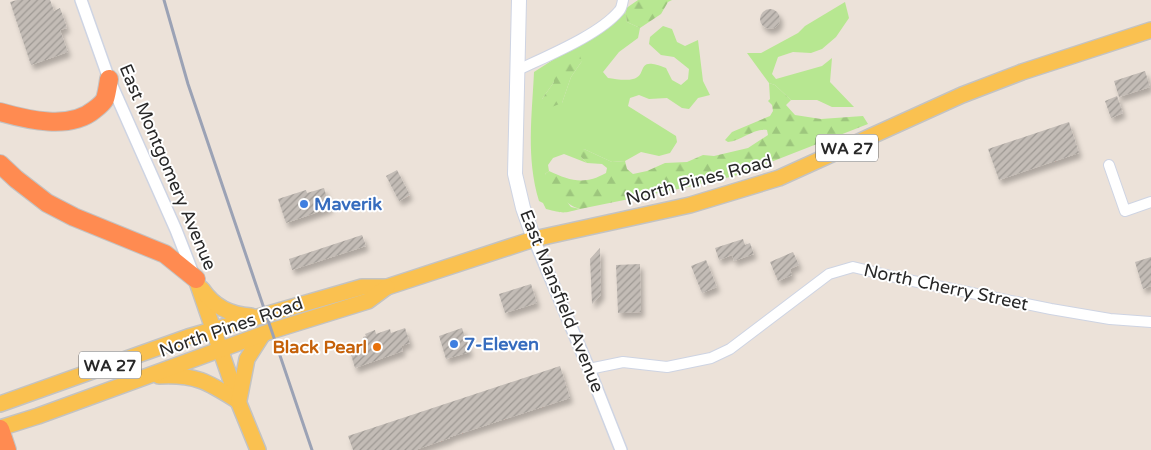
<svg xmlns="http://www.w3.org/2000/svg" width="1151" height="450" viewBox="0 0 1151 450" font-family="'Varela Round',sans-serif">
<defs>
<pattern id="forest-firs" width="22" height="20" patternUnits="userSpaceOnUse" patternTransform="scale(1.25)"><rect width="22" height="20" fill="#b7e791"/><path d="M5 1l3.5 6h-7zM16 11l3.5 6h-7z" fill="#9dc67d"/></pattern>
<pattern id="building-hatch" width="6" height="6" patternUnits="userSpaceOnUse" patternTransform="scale(1.25)"><rect width="6" height="6" fill="#c3bcb6"/><path d="M-1 1l2-2M0 6l6-6M5 7l2-2" fill="none" stroke="#9e9994"/></pattern>
<filter id="shadow"><feDropShadow dx="3" dy="5" stdDeviation="2.5" flood-color="#0004"/></filter>
</defs>
<rect width="100%" height="100%" fill="#ece2d9"/>
<g fill="#b7e791" fill-rule="evenodd">
<path d="M845,2L849,18L836,37L822,49L811,53L793,52L778,57L772,74L776,79L822,66L832,58L830,82L854,107H832L817,100H791L775,85L769,83L747,53H761L798,33L805,26Z"/>
<path d="M625,9L627,22L640,28L638,38L619,52L603,72L608,78C615,79 626,81 633,79C649,75 634,55 666,68L672,80L681,85L688,79L689,69L674,57L661,55L649,44L650,37L663,26L672,29L677,42L685,46L698,40L703,81L710,95L698,98L689,109L682,108L667,98L649,99L639,95L630,98L628,106L676,136L677,142L670,153L659,156L641,152L625,161L612,162L584,149L581,157L587,163L564,154L553,158L548,165L549,171L545,174L571,207L580,209C562,214 563,213 546,209L543,203L539,201C526,157 532,116 534,72L606,26ZM582,61L571,77L562,103L542,99L554,82Z"/>
</g>
<g fill="url(#forest-firs)">
<path d="M638,0H672L668,2L661,14L640,28L627,22L625,9Z"/>
<path d="M571,54L580,56L582,61L571,77L562,103L549,108L542,105V99L554,82L553,66L559,60Z"/>
<path d="M769,83L775,85L791,100L786,105L795,115L821,119L863,116L868,124L738,175L693,186L580,209C565,205 550,188 545,174L549,171C570,181 585,185 606,173L607,168L602,164L587,163L581,157L580,152L584,149L612,162L625,161L627,169L633,174L647,171L665,163L687,162L703,155L714,156L748,148L768,135L767,130C754,128 741,141 728,142L725,140L732,132L770,116L773,111L772,105L768,101L770,99Z"/>
</g>
<g fill="url(#building-hatch)" filter="url(#shadow)">
<path d="M17,0H50L54,11L60,8L67,28L60,30L68,52L31,65L10,2Z"/>
<circle cx="770" cy="19" r="10"/>
<path d="M1145,71L1150,87L1119,97L1114,81Z"/>
<path d="M1117,96L1123,113L1111,118L1105,101Z"/>
<path d="M1069,122L1079,153L999,180L988,149Z"/>
<path d="M397,170L410,195L399,201L386,176Z"/>
<path d="M324,188L330,208L286,223L278,199L306,190L307,193Z"/>
<path d="M362,235L366,246L292,270L289,259Z"/>
<path d="M743,239L745,245L750,243L754,254L734,261L732,255L719,260L715,248Z"/>
<path d="M600,248L601,295L592,304L590,259Z"/>
<path d="M793,252L799,265L790,269L792,275L778,281L770,262Z"/>
<path d="M1151,257V286L1143,289L1135,262Z"/>
<path d="M706,260L717,287L702,293L691,266Z"/>
<path d="M640,264L641,312L618,313L616,265Z"/>
<path d="M531,284L537,303L505,313L499,294Z"/>
<path d="M405,328L410,343L401,346L403,351L355,368L349,348L365,342L363,337L366,336L365,334L375,330L376,334L390,329L391,333Z"/>
<path d="M462,328L470,352L446,359L439,336Z"/>
<path d="M560,366L570,398L450,437V438L415,450H353L348,436Z"/>
</g>
<g fill="none" stroke-linecap="round" stroke-linejoin="round">
<defs>
<g id="minor">
<path d="M518,70C547,56 599,35 619,11C622,8 622,4 623,0"/>
<path d="M1109,165L1125,211L1151,202"/>
<path d="M589,369L623,362L667,367L711,358L730,349L829,274L853,267L903,279L1051,309L1110,319L1151,322"/>
</g>
<g id="tertiary">
<path d="M81,0L109,79L176,230L194,276"/>
<path d="M534,239L589,369L621,450"/>
</g>
<path id="secondary" d="M519,0L515,174L523,208L534,239"/>
<g id="primary">
<path d="M196,279L238,401L258,450"/>
<path d="M202,289C214,307 230,315 251,316"/>
<path d="M159,376C196,374 208,382 238,401"/>
<path d="M239,400L247,359L263,334"/>
<path d="M0,404L188,337L362,287H387L534,239L690,205L779,178L962,95L1022,72L1151,30"/>
<path d="M0,428L38,416L271,331L368,301L387,287"/>
</g>
<g id="motorway">
<path d="M0,112C28,120 70,130 94,110C98,107 103,103 105,99C107,93 108,85 109,79"/>
<path d="M0,164L16,179L47,203L74,217L165,254L196,279"/>
<path d="M0,429L7,450"/>
</g>
</defs>
<use href="#minor" stroke="#ced4e3" stroke-width="12"/>
<use href="#tertiary" stroke="#ced4e3" stroke-width="14"/>
<use href="#secondary" stroke="#ced4e3" stroke-width="16"/>
<use href="#primary" stroke="#c3c3c3" stroke-width="18"/>
<use href="#motorway" stroke="#c3c3c3" stroke-width="20"/>
<use href="#minor" stroke="#fff" stroke-width="10"/>
<use href="#tertiary" stroke="#fff" stroke-width="11"/>
<use href="#secondary" stroke="#fff" stroke-width="14"/>
<use href="#primary" stroke="#fac150" stroke-width="15"/>
<use href="#motorway" stroke="#ff8b51" stroke-width="18"/>
<path stroke="#9ba2b5" stroke-width="3" d="M164,0L188,84L312,450"/>
</g>
<g fill="#3f7fe0" stroke="#fff" stroke-width="2">
<circle cx="304" cy="204" r="5"/>
<circle cx="454" cy="344" r="5"/>
</g>
<circle fill="#e8710a" stroke="#fff" stroke-width="2" cx="377" cy="347" r="5"/>
<g text-anchor="middle" stroke-width="4" stroke-linejoin="round" paint-order="stroke">
<g fill="#fff" stroke="#686868" stroke-width="1">
<rect x="816" y="134.5" width="62" height="27" rx="4"/>
<rect x="79" y="351.5" width="62" height="27" rx="4"/>
</g>
<g font-size="16" font-weight="bold" fill="#282828">
<text x="847" y="154">WA 27</text>
<text x="110" y="371">WA 27</text>
</g>
<g font-size="18" fill="#282828" stroke="#fff">
<text transform="translate(168 167) rotate(67)" y="6">East Montgomery Avenue</text>
<text transform="translate(699 180) rotate(-15)" y="6">North Pines Road</text>
<text transform="translate(946 287) rotate(12)" y="6">North Cherry Street</text>
<text transform="translate(562 301) rotate(68)" y="6">East Mansfield Avenue</text>
<text transform="translate(231 327) rotate(-19)" y="6">North Pines Road</text>
</g>
<g font-size="18" font-weight="bold" fill="#366cbe" stroke="#fff" text-anchor="start">
<text x="314" y="210">Maverik</text>
<text x="464" y="350">7-Eleven</text>
</g>
<g font-size="18" font-weight="bold" fill="#c56008" stroke="#fff" text-anchor="end">
<text x="367" y="353">Black Pearl</text>
</g>
</g>
</svg>
